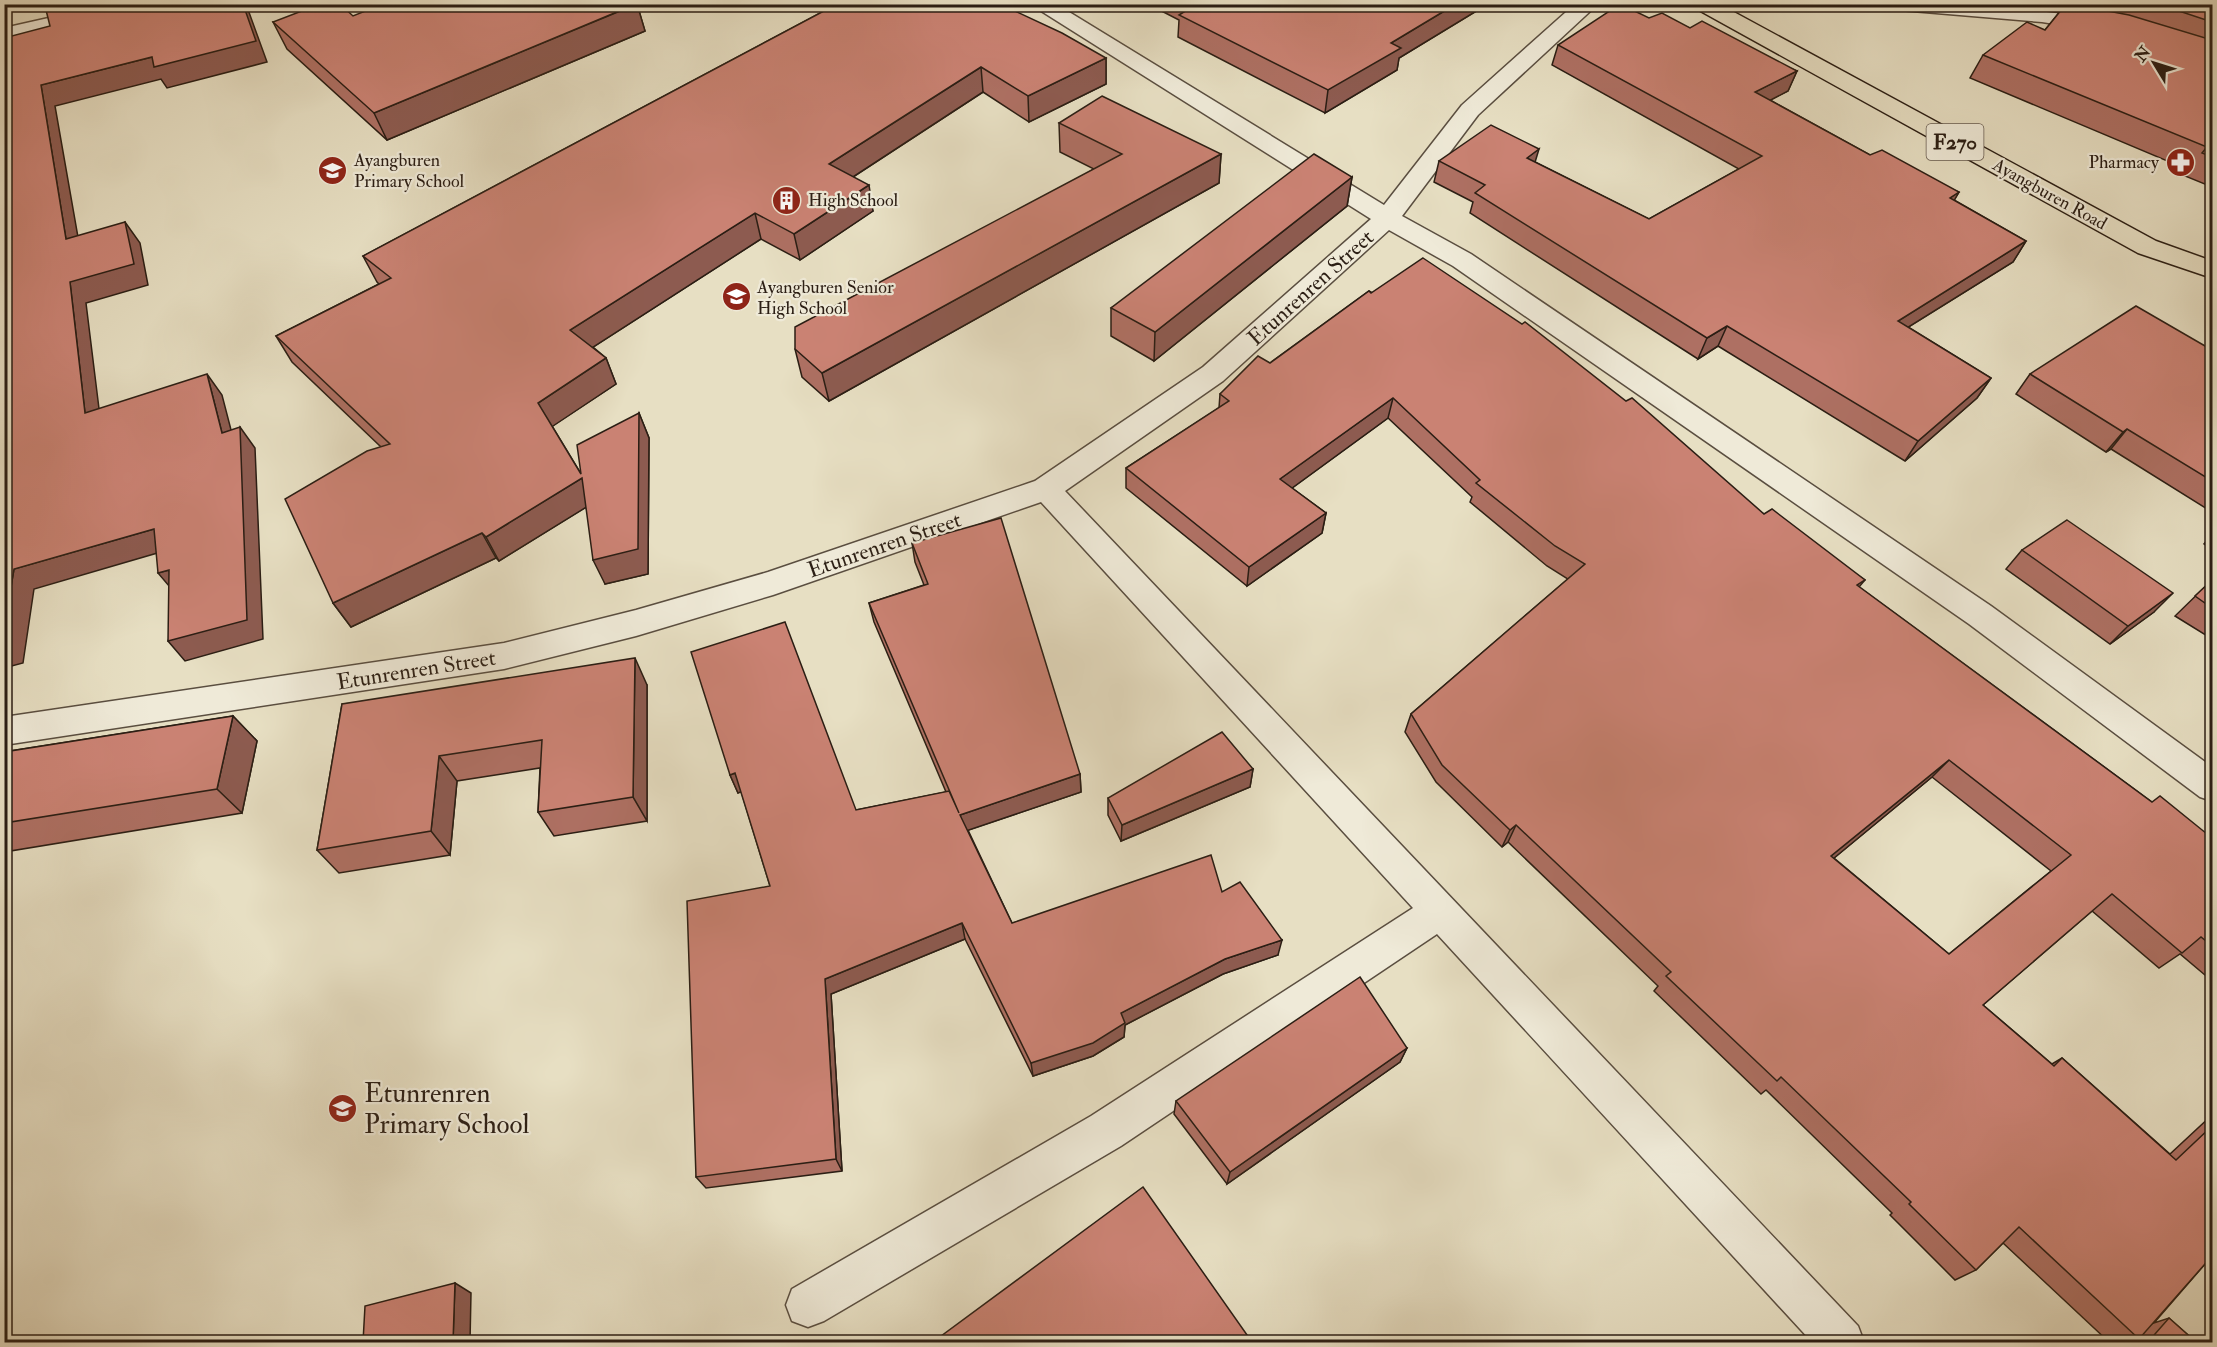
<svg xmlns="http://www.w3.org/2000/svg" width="2217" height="1347" viewBox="0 0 2217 1347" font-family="'IM FELL Double Pica',serif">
<rect width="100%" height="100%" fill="#e7dfc3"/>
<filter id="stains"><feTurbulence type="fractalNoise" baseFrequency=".00333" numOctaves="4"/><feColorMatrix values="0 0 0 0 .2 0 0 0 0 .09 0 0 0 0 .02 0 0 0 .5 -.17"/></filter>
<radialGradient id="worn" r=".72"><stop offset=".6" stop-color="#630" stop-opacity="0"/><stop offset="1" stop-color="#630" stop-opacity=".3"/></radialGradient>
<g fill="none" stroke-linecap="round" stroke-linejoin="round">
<defs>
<g id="minor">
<path d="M1030,4H1056L1384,205L1462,105L1575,4H1598L1478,115L1402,216L1471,254L1991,606L2212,767V801L2200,797L1969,624L1453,266L1389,230L1223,381L1065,491L1858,1326L1864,1342H1812L1437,934L1121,1146L824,1321L808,1327L792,1321L786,1305L792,1289L1091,1116L1413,908L1041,502L773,595L636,636L504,669L4,745V717L504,643L636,610L768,572L1035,481L1203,367L1371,219Z"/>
<path d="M1890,4C1961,4 2029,8 2099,19L2107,20L2110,25L2107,30L2099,31L2042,22L1900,10Z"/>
<path d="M93,8L101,9L104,14L101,19L4,41V28Z"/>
</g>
<path id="major" d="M1692,4H1719L2156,241L2212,261V278L2138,253L1695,8Z"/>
</defs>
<use href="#minor" stroke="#5a4e40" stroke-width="3"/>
<use href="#major" stroke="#2b1e14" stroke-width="3"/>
<use href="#minor" fill="#efead8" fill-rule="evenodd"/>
<use href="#major" fill="#e7dfc3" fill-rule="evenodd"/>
</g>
<g fill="#ae7063" stroke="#2b1e14" stroke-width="1.5" fill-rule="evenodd">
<path d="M637,4L645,31L387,140L287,49L273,22L353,16Z"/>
<path d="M837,4L1106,58V84L1029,122L983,92L853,177L873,211L800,260L761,239L593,347L606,358L616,384L552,426L581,474L639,413L649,438L648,574L605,584L586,507L499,561L496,558L351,627L333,603L381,447L292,362L276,336L379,284L377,282L363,256Z"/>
<path d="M1148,4H1488L1399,58L1397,70L1325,113L1178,37L1179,20Z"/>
<path d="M2066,4H2212V187L2185,176L2189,170L1970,78L1983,55L2045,30Z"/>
<path d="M1649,18L1690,28L1797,71L1788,91L1770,100L1870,155L1959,192L1954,200L2026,241L2013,262L1908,327L1991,378L1977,398L1905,461L1718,346L1698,359L1470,213L1473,202L1434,182L1439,161L1535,162L1649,219L1739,169L1552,65L1558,45Z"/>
<path d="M1059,123L1221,154L1219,183L829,401L802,377L795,349L1094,169L1060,152Z"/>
<path d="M1352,177L1347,206L1154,361L1111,336V308Z"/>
<path d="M1369,291L1764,514L1865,580L1859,587L2152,802L2212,838V981L2180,954L2159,968L2092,911L1983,1005L2052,1064L2062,1058L2170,1154L2212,1115V1256L2154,1323L2169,1318L2196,1342H2109L2003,1243L1976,1270L1955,1280L1890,1215L1892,1213L1766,1090L1761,1094L1654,991L1658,986L1508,842L1502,847L1436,782L1405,732L1411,714L1568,579L1547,566L1470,502L1472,497L1388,418L1292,488L1326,513L1322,533L1247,586L1126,488V468L1219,408L1220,394L1270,363ZM1932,777L2051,871L1949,954L1834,858Z"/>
<path d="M2212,350V512L2111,449L2106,452L2016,394L2030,374Z"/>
<path d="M2212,535V550L2204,544Z"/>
<path d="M912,543L1080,774L1081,792L968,830L1012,923L1222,892L1278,955L1223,974L1125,1025L1124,1037L1093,1056L1033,1076L965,939L831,994L842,1171L706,1188L696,1177L770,886L741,791L738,793L730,775L856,810L946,792L874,622L869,603L924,585L915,562Z"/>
<path d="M2022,550L2154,612L2110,644L2006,569Z"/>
<path d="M2212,580V639L2175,616Z"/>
<path d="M647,685V821L554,836L538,812L540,768L457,781L450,855L339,873L317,850L342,704Z"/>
<path d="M233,716L257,741L242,813L4,852V752Z"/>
<path d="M1253,769L1250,787L1121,841L1108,815V798Z"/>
<path d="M1407,1048L1400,1062L1227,1184L1174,1114L1176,1101Z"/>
</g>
<g fill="#8d5b50" stroke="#2b1e14" stroke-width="1.5">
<path d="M50,4H92L55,13Z"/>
<path d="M243,4H246L267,62L167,88L161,79L55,106L82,260L66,239L41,85L152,57Z"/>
<path d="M637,4L645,31L387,140L374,113Z"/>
<path d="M1456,4H1488L1399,58L1397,70L1325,113L1328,90L1391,43Z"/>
<path d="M1106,58V84L1029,122L1028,96Z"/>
<path d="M981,67L983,92L833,190L829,164Z"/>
<path d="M1797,71L1788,91L1746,113L1755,92Z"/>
<path d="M1539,149L1533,169L1527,158Z"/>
<path d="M1221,154L1219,183L829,401L822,373Z"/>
<path d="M1352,177L1347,206L1154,361L1155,332Z"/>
<path d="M869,185L873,211L800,260L794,234Z"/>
<path d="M1959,192L1947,213L1950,198Z"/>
<path d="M755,213L761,239L581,355L570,330Z"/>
<path d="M125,222L140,243L148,285L86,303L102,433L85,413L70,282Z"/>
<path d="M2026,241L2013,262L1886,341L1898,321Z"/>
<path d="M1727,326L1718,346L1698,359L1707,338Z"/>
<path d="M606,358L616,384L550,428L538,403Z"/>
<path d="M207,374L222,395L237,453L222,433Z"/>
<path d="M1991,378L1977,398L1905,461L1918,441Z"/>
<path d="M1393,398L1388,418L1277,499L1280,479Z"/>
<path d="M639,413L649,438L648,574L605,584L593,560Z"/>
<path d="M240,427L255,448L263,639L185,661L168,641Z"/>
<path d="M2127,429L2111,449L2106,452L2123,432Z"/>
<path d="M582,478L593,503L499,561L486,537Z"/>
<path d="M1326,513L1322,533L1247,586L1249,567Z"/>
<path d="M154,529L171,549L34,589L23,663L4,668V628L14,569Z"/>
<path d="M482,533L496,558L351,627L333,603Z"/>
<path d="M169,570L175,593L158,573Z"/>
<path d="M2173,593L2154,612L2110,644L2128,626Z"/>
<path d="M635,658L647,685V821L633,797Z"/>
<path d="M233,716L257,741L242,813L217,789Z"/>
<path d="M439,756L457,781L450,855L431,831Z"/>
<path d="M1949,760L1932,777L1816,873L1831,856Z"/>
<path d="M1253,769L1250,787L1121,841L1122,825Z"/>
<path d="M735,773L743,791L738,793L730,775Z"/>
<path d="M1080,774L1081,792L963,832L960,815Z"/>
<path d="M1516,825L1508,842L1502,847L1510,830Z"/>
<path d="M962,923L965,939L831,994L842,1171L836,1159L825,979Z"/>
<path d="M1282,940L1278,955L1223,974L1125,1025L1124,1037L1093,1056L1033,1076L1031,1063L1121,1013L1225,959Z"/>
<path d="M1407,1048L1400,1062L1227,1184L1230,1172Z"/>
<path d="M455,1283L471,1293L470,1342H453Z"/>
</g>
<g fill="#ca8273" stroke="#2b1e14" stroke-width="1.5" fill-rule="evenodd">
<path d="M69,4H243L256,41L154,67L152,57L41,85L66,239L125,222L134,264L70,282L85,413L207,374L222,433L240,427L247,620L168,641L169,570L158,573L154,529L14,569L4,628V255L11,254L4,198V38L50,26L46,10Z"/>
<path d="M320,4H340L353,16L383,4H636L374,113L273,22Z"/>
<path d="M837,4H1000L1062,33L1106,58L1028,96L981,67L829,164L869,185L794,234L755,213L570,330L606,358L538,403L581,474L577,445L639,413L638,549L593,560L582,478L486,537L482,533L333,603L285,499L367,451L390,444L276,336L391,278L363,256Z"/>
<path d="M1193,4H1456L1391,43L1401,48L1328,90L1179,15L1195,5Z"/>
<path d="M1620,4L1649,18L1662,13L1690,28L1702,21L1797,71L1755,92L1870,155L1882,150L1959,192L1950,198L2026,241L1898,321L1991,378L1918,441L1727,326L1707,338L1475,193L1485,185L1439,161L1491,125L1539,149L1527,158L1649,219L1762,156L1558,45Z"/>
<path d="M2066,4H2071L2129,15L2212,40V157L2202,153L2207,147L1983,55L2027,22L2045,30Z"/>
<path d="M2158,4H2212V22Z"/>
<path d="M1102,96L1221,154L822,373L795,349V327L1122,154L1059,123Z"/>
<path d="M1314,154L1352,177L1155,332L1111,308Z"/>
<path d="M1423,258L1522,324L1525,322L1626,401L1632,398L1764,514L1772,509L1865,580L1857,585L2152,802L2160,796L2212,838V946L2201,937L2182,953L2112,894L1983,1005L2054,1066L2062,1058L2176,1160L2212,1126V1256L2139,1339L2019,1227L1976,1270L1909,1204L1911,1202L1781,1077L1777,1081L1666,976L1671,972L1516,825L1510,830L1442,765L1411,714L1585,564L1555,546L1476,483L1480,480L1393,398L1280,479L1326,513L1249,567L1126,468L1229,401L1220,394L1258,356L1270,363L1369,291L1371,293ZM1949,760L2071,855L1949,954L1831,856Z"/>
<path d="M2136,306L2212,350V481L2127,429L2123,432L2030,374Z"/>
<path d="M1001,518L1080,774L960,815L1012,923L1211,855L1222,892L1240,882L1282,940L1225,959L1121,1013L1125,1023L1093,1043L1031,1063L962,923L825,979L836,1159L696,1177L687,901L770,886L735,773L730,775L691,652L785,622L856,810L949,791L959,813L869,603L928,584L912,543Z"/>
<path d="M2067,520L2173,593L2128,626L2022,550Z"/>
<path d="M2212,580V608L2195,596Z"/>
<path d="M635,658L633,797L538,812L542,740L439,756L431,831L317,850L342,704Z"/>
<path d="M233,716L217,789L4,823V752Z"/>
<path d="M1222,732L1253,769L1122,825L1108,798Z"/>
<path d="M1360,977L1407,1048L1230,1172L1176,1101Z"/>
<path d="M1143,1187L1252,1342H933Z"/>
<path d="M455,1283L453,1342H363L365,1306Z"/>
<path d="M2169,1318L2196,1342H2148Z"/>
</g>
<defs>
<symbol id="pharmacy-disc" viewBox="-11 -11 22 22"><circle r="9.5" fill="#8f2418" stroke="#efead8"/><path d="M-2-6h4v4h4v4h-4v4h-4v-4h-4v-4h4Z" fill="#fff"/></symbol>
<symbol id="school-disc" viewBox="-11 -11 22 22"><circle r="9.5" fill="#8f2418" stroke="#efead8"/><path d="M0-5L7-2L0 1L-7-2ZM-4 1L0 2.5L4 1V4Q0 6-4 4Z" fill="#fff"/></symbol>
<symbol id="building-disc" viewBox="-11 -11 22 22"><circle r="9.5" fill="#8f2418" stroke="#efead8"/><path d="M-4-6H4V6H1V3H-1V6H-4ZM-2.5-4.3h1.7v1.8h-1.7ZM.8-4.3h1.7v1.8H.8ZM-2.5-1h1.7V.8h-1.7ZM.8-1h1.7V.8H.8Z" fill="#fff"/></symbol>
</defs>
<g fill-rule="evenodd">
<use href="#pharmacy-disc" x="2164" y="146" width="33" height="33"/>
<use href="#school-disc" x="316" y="154" width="33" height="33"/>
<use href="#building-disc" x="770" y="184" width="33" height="33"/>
<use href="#school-disc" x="720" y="280" width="33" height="33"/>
<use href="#school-disc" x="326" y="1092" width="33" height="33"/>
</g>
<g text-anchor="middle" stroke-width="4.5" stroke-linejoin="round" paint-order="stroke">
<g font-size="18" fill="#2b1e14" stroke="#efead8" text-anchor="start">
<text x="354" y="166">Ayangburen<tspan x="354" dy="21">Primary School</tspan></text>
<text x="2159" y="168" text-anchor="end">Pharmacy</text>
<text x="808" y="206">High School</text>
<text x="757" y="293">Ayangburen Senior<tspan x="757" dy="21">High School</tspan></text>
</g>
<g font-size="18" fill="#2b1e14" stroke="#efead8">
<text transform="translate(2050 194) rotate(29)" y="6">Ayangburen Road</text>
</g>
<rect fill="#efead8" stroke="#665b4f" stroke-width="1.5" x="1926.5" y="124" width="57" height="36" rx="4.5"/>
<g font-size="21" font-weight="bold" fill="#2b1e14">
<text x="1955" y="149">F270</text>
</g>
<g font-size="22" fill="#2b1e14" stroke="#efead8">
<text transform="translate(1310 287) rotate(-42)" y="8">Etunrenren Street</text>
<text transform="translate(884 544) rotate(-19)" y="8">Etunrenren Street</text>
<text transform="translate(416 669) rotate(-9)" y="8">Etunrenren Street</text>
</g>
<g font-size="27" fill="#2b1e14" stroke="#efead8" text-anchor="start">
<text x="364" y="1102">Etunrenren<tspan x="364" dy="31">Primary School</tspan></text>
</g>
</g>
<rect width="2217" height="1347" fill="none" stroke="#e7dfc3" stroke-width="24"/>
<rect x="6" y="6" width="2205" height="1335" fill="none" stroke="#2b1e14" stroke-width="3"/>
<rect x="12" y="12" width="2193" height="1323" fill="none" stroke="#2b1e14" stroke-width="1.5"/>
<g transform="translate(2154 63) rotate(308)" stroke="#efead8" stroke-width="4.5" paint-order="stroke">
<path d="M0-4.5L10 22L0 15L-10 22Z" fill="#2b1e14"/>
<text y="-9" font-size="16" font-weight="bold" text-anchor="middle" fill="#2b1e14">N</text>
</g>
<rect width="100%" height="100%" filter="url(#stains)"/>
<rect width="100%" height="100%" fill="url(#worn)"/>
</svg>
